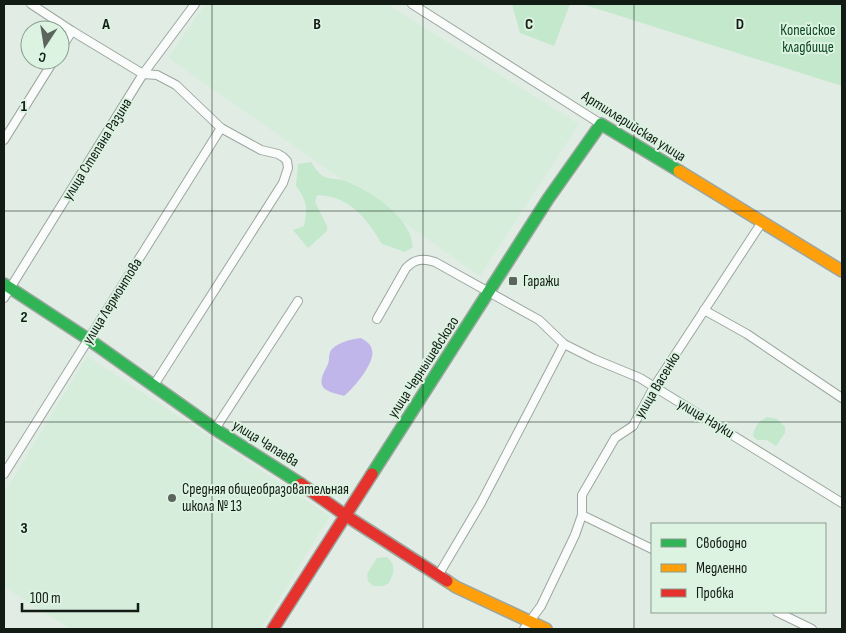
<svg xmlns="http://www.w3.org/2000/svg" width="846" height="633" viewBox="0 0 846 633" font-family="'Sofia Sans Condensed',sans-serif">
<rect width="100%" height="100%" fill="#e1ede4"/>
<g fill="#d7eddc">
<path d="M205,4H387L579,124L480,276L168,58Z"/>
<path d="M87,356L330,516L261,629H71L4,587V493Z"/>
</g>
<g fill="#c3e8cc">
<path d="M512,4H570L554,46L520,33Z"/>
<path d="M582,4H842V86Z"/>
<path d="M311,162C325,186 331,174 350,183C372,193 398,210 409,232C411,236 412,242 413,247L405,252L382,244C367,219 350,196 317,195L315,202L327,226V231L308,248L293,230L304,226C308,208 307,201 296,186L298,164Z"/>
<path d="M767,417L777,419L785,427V433L776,446L767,440H757L753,436C755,426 758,422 767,417Z"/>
<path d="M387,557C397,566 394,574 388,584L383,586H373L368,581L367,574L377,558Z"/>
</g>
<path fill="#c0b6e9" d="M361,338C366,341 371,344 372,350C376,362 353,389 344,396C339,394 330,393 325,389C317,382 325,371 328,364C330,358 328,353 332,349C339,342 352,339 361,338Z"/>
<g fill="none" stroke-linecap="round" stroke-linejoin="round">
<defs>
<g id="street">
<path d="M31,4L72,31L143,74L157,75L176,85L221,128L261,150L278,154L283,157L287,161L288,168L283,183L154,385"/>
<path d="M412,4L601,124"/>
<path d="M60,50L72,31"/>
<path d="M4,140L54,60"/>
<path d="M4,298L143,74L195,4"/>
<path d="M704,310L747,334L842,398"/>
<path d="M377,319L406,268C415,259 422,258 435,262L539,320L564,344L594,359L640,378L842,503"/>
<path d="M215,429L298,301"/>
<path d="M4,474L221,128"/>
<path d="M582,515L652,549"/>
<path d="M439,574L481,503L564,344"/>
<path d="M777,612L812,629"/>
<path d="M524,629L541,606L575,535L582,515V495L615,438L633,426L654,387L762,222"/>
</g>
<g id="fast">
<path d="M4,284L88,339L215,429L301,484"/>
<path d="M372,474L548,199L601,124L679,171"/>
</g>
<g id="slow">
<path d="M679,171L842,271"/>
<path d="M447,581L456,587L546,629"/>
</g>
<g id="jam">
<path d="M301,484L345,515L447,581"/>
<path d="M273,629L372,474"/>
</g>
</defs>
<use href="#street" stroke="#9ca69f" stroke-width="10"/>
<use href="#fast" stroke="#9ca69f" stroke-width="14"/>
<use href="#slow" stroke="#9ca69f" stroke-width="14"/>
<use href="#jam" stroke="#9ca69f" stroke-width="14"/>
<use href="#street" stroke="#fafcfb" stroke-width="8"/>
<use href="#fast" stroke="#30b455" stroke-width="11"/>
<use href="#slow" stroke="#ff9f0a" stroke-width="11"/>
<use href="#jam" stroke="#e5322d" stroke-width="11"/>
</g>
<path fill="none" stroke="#131b15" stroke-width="1" stroke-opacity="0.55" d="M212,4V629M423,4V629M634,4V629M4,211H842M4,422H842"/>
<g fill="#5b645d" stroke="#dbf3e0" stroke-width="2">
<rect x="508" y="276" width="10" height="10" rx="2.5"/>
<circle cx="172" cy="498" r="5"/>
</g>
<g text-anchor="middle" stroke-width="4" stroke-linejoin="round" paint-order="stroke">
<g font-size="15" fill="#0b4622" stroke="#dbf3e0">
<text x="808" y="35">Копейское<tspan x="808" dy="17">кладбище</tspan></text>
</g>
<g font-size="15" fill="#131b15" stroke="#dbf3e0">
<text transform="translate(634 126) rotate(32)" y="5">Артиллерийская улица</text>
<text transform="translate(97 149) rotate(-58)" y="5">улица Степана Разина</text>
<text transform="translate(112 301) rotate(-58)" y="5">улица Лермонтова</text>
<text transform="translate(423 367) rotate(-57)" y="5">улица Чернышевского</text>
<text transform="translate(657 385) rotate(-59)" y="5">улица Васенко</text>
<text transform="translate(706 418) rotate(31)" y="5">улица Науки</text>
<text transform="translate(266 443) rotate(32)" y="5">улица Чапаева</text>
</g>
<g font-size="15" fill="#131b15" stroke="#dbf3e0" text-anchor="start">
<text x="523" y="286">Гаражи</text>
<text x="182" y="494">Средняя общеобразовательная<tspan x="182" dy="17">школа № 13</tspan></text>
</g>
</g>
<g font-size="16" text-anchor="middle" font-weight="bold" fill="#131b15" stroke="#dbf3e0" stroke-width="4" stroke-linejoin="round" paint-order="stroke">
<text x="106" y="29">A</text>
<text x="317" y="29">B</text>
<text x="529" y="29">C</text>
<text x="740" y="29">D</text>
<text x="24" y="111">1</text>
<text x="24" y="322">2</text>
<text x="24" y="533">3</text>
</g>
<rect width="846" height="633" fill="none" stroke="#131b15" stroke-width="10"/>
<rect x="651" y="523" width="175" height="90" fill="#dbf3e0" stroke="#8b9d8f"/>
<rect x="661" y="539" width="25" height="8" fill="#30b455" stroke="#8b9d8f"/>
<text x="696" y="548" font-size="15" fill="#131b15">Свободно</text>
<rect x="661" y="564" width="25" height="8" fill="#ff9f0a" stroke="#8b9d8f"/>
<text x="696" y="573" font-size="15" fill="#131b15">Медленно</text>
<rect x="661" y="589" width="25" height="8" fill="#e5322d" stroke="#8b9d8f"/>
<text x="696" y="598" font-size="15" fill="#131b15">Пробка</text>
<g transform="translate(45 45) rotate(192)"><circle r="24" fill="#dbf3e0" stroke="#8b9d8f"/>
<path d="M0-4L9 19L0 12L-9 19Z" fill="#5b645d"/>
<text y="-8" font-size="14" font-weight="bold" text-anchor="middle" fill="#131b15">С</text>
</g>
<path d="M22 603v8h116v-8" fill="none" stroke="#131b15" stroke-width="2.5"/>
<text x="30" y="603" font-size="15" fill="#131b15" stroke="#dbf3e0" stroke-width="4" paint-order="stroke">100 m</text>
</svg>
